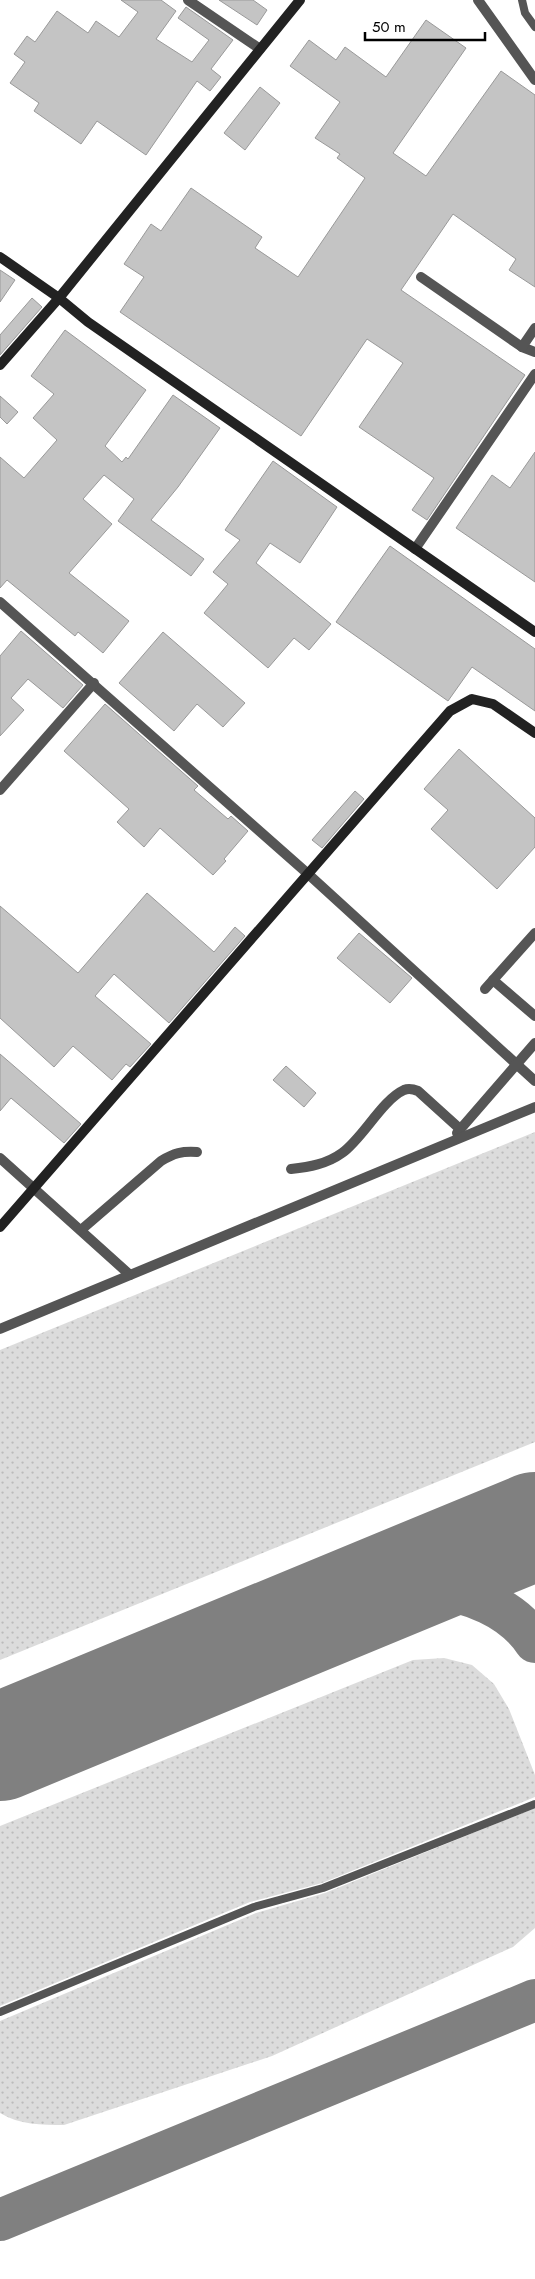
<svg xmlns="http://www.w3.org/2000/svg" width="535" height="2279" viewBox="0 0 535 2279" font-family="Jost,sans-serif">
<defs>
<pattern id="grass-dots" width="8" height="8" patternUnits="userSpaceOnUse" patternTransform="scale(1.25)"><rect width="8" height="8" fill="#dcdcdc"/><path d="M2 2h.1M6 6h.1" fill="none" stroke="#bbb" stroke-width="1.8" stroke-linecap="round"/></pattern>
</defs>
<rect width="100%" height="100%" fill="#fff"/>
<g fill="url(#grass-dots)">
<path d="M535,1132V1442L0,1660V1350Z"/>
<path d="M444,1658L472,1665L494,1684L509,1709L535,1775V1797L322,1883L250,1902L0,2006V1826L413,1660Z"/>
<path d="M535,1808V1928L513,1947L272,2056L64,2125C41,2125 20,2125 0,2113V2021L256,1913L325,1893Z"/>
</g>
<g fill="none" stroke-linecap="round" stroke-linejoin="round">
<g stroke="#808080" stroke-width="42">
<path d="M371,1594C415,1585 446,1584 488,1603C507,1612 523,1624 535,1642"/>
<path d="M0,2220L535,2000"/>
</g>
<path stroke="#808080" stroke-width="108" d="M0,1747L535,1526"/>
</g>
<g fill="#c4c4c4" stroke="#999">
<path d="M121,0H161L176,11L156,39L192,62L209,40L178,18L186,7L233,40L211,69L221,77L210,91L197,81L146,155L97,121L81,144L34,111L39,103L10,83L25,62L14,54L27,36L35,42L57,11L88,33L96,21L119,37L138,12Z"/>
<path d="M219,0H253L267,10L257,25Z"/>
<path d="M426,20L466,48L393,153L426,176L501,71L535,95V287L509,270L516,259L453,214L401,290L525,375L427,520L412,510L434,478L359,427L403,363L367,339L301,436L120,312L144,277L124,264L151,224L161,231L191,188L262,237L255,248L298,277L365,178L337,158L340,154L315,138L340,102L290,66L309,40L336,60L345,47L386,77Z"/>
<path d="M260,87L280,103L245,150L224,133Z"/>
<path d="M0,270L15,280L0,302Z"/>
<path d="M32,298L42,307L0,355V335Z"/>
<path d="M65,330L146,390L105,446L122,462L126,457L128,459L173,395L220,428L178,487L151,520L204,559L191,576L118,521L134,499L104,475L83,499L112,524L69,573L129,621L103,653L78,632L75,636L7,580L0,588V457L24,478L57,440L33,418L54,394L31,376Z"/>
<path d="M0,396L18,412L7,424L0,417Z"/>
<path d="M535,452V582L456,528L492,475L510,488Z"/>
<path d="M273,461L337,507L300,563L270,543L256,563L331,624L309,650L294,638L268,668L204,613L228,584L213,572L240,540L225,530Z"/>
<path d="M390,546L535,649V711L472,667L448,701L336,622Z"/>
<path d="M21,631L83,685L63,708L28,679L11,698L24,710L0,736V656Z"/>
<path d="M163,632L245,703L223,727L197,704L174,731L119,683Z"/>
<path d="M105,704L198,786L194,790L228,819L231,816L248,831L224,859L226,861L213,875L160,828L144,847L117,822L129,809L64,751Z"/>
<path d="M459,749L535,818V847L497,889L431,829L448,810L424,789Z"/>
<path d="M355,791L364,799L322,848L312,840Z"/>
<path d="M147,893L214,952L235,927L245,936L169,1023L114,974L95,996L151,1044L130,1067L126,1064L112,1080L73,1046L54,1067L0,1018V906L78,973Z"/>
<path d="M359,933L412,978L390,1003L337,958Z"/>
<path d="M0,1054L81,1124L64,1143L11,1098L0,1111Z"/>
<path d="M286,1066L316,1093L304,1107L273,1080Z"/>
</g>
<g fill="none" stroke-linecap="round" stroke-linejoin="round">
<g stroke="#555" stroke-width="8">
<path d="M522,0L525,13L535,27"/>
<path d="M0,2012L254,1907L323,1888L535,1804"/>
</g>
<g stroke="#555" stroke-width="10">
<path d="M188,0L260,49"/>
<path d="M478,0L535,80"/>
<path d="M421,277L522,347L535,352"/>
<path d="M522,347L535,328"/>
<path d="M415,549L535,374"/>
<path d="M0,602L307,873L535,1081"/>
<path d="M0,790L94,683"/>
<path d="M493,980L535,1016"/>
<path d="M485,989L535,933"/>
<path d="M457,1133L535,1043"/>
<path d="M0,1158L130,1275"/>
<path d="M291,1169C309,1167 327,1164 342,1153C363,1138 382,1100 404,1090C409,1088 413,1089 418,1091L460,1129"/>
<path d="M81,1230L161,1161C174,1153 182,1151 197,1152"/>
<path d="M0,1329L535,1107"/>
</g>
<g stroke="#222" stroke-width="10">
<path d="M0,257L59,298L88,322L535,632"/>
<path d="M0,365L59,298L300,0"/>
<path d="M0,1227L450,711L472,699L493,704L535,733"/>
</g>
</g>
<path d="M365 32v8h120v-8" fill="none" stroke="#000000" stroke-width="2.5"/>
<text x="372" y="32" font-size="15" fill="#000000" stroke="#ffffff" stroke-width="4" paint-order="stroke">50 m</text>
</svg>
